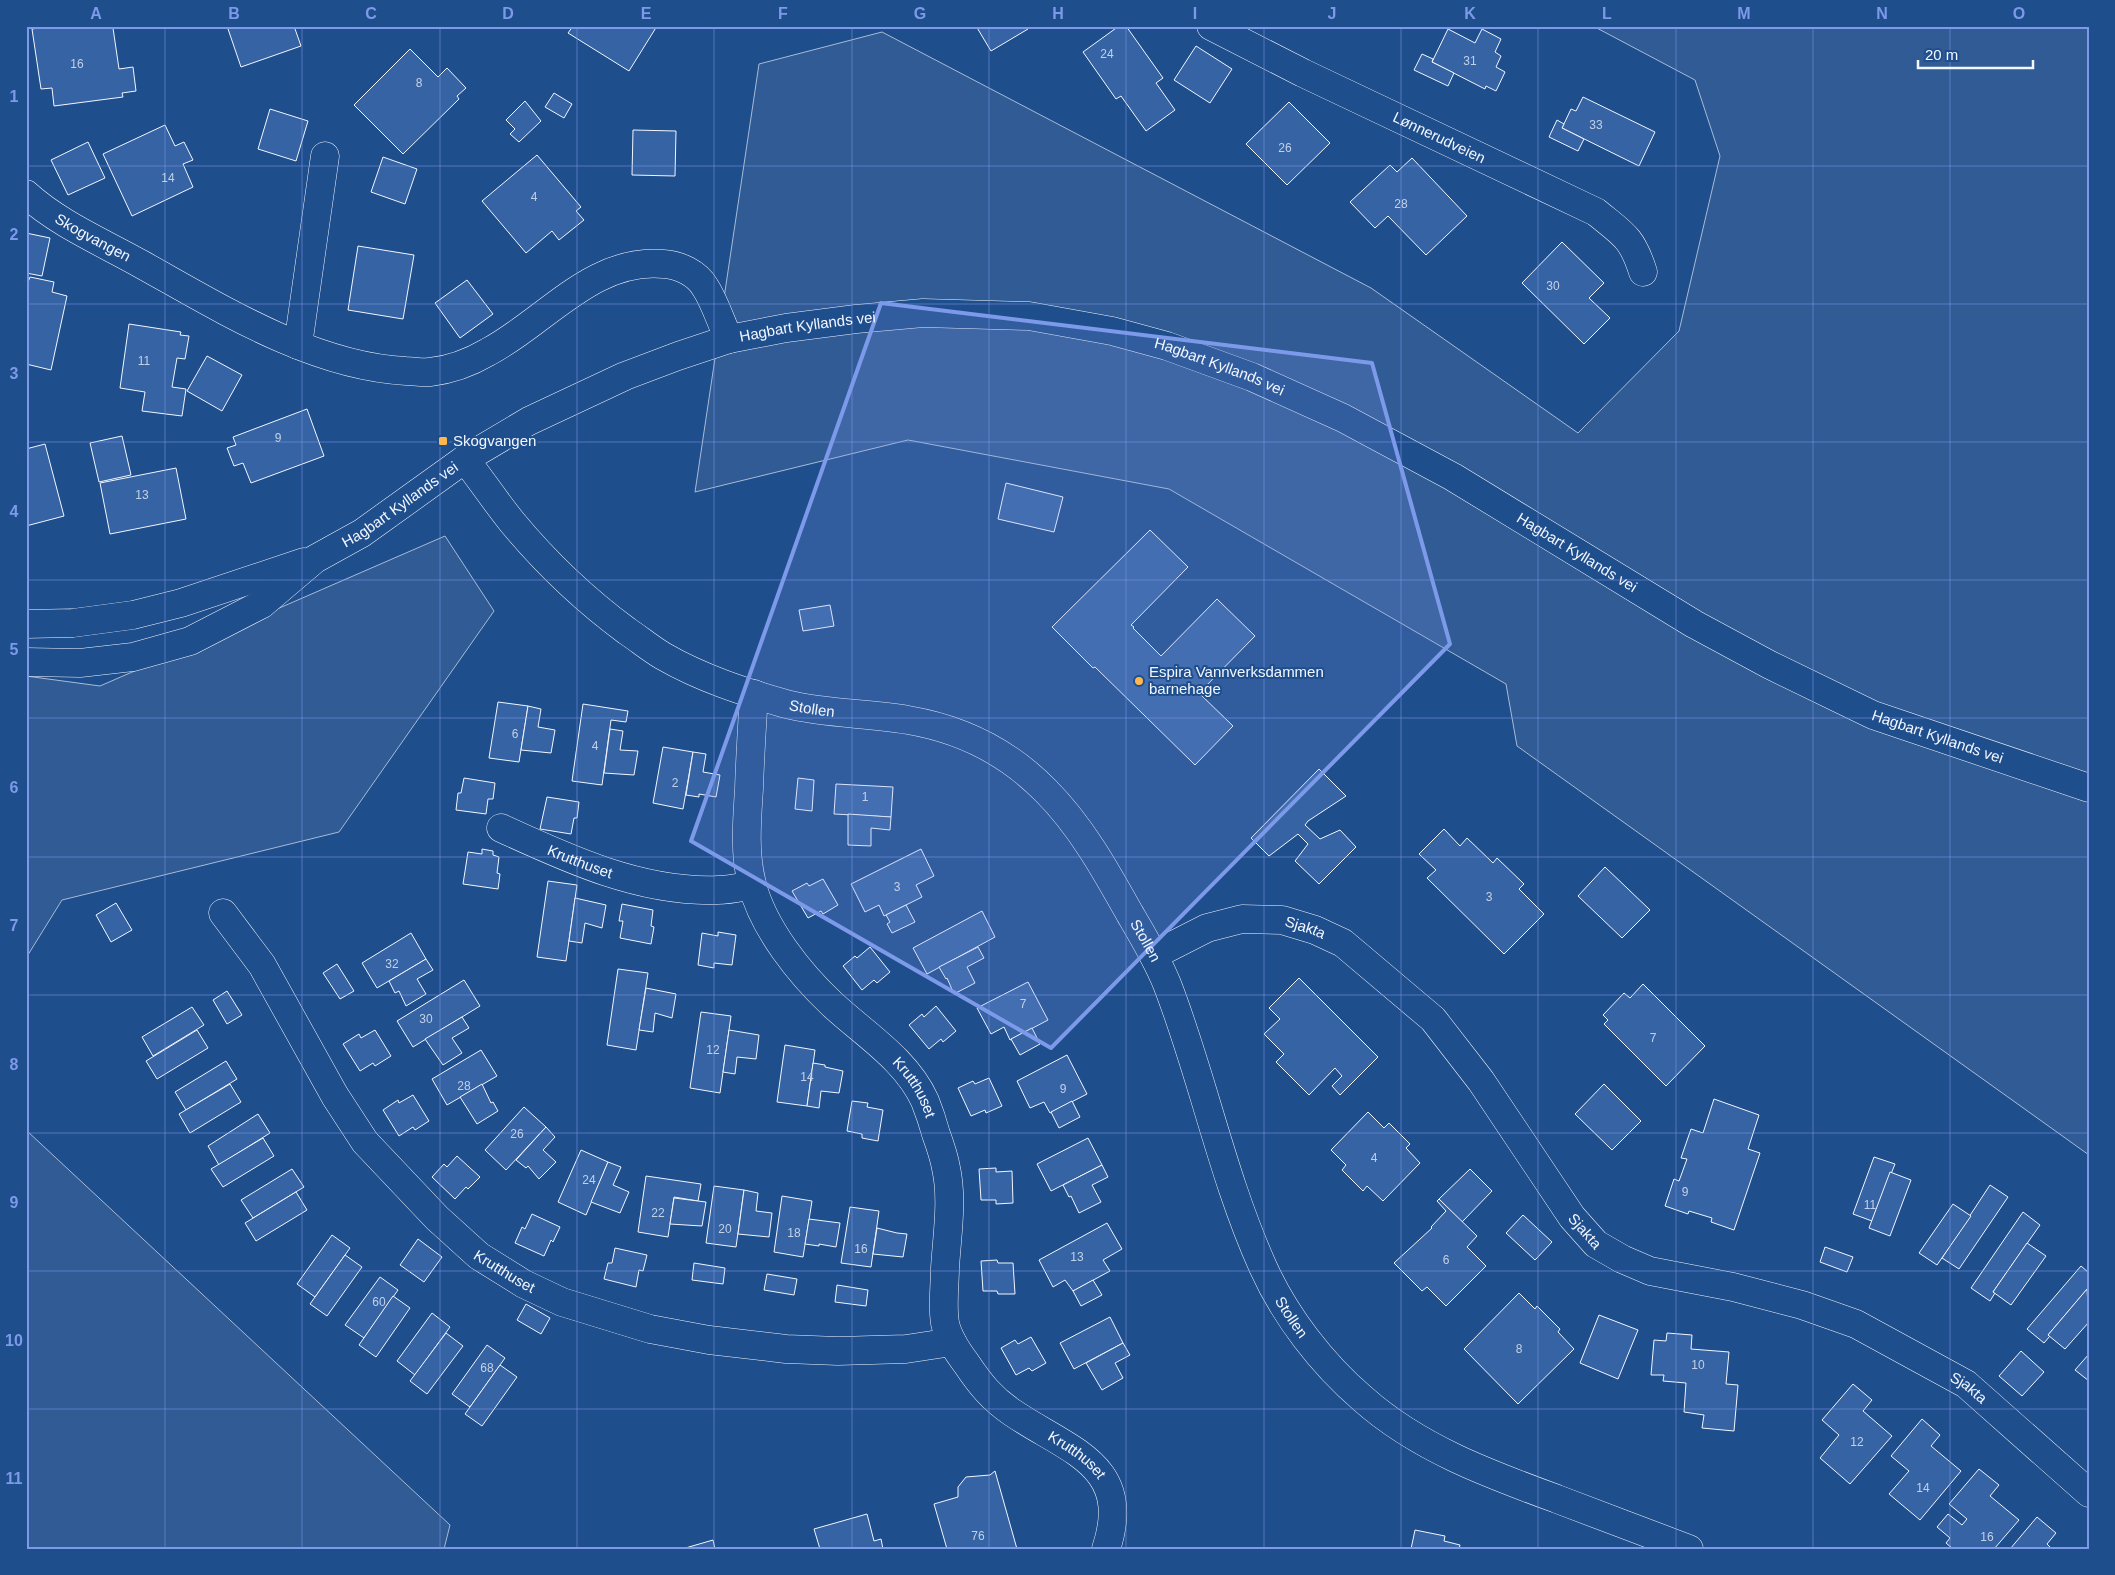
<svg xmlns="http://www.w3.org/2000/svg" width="2115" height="1575" viewBox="0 0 2115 1575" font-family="Helvetica,sans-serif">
<rect width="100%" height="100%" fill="#1f4e8c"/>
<g fill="#305b95" stroke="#a8bbd7">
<path d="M1593,26H2089V1155L1517,746L1506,684L1169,489L908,440L695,492L759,64L882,32L1371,288L1578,433L1679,331L1720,156L1695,80Z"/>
<path d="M445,536L494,611L339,832L62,900L26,958V676L100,686Z"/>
<path d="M26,1130L450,1525L444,1549H26Z"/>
</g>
<g fill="#3563a3" stroke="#f2f6ff">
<path d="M52,26H111L113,28L119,69L133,67L136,91L122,93L123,97L54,106L52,88L41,89L32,29Z"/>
<path d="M227,26H294L301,46L241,67Z"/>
<path d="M573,26H657L629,71L568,33Z"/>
<path d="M976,26H1027L1028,29L991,51Z"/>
<path d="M1119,26H1126L1163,78L1156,83L1175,110L1146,131L1121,96L1116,99L1083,52Z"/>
<path d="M1448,29L1475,43L1482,29L1501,39L1495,52L1501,56L1496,67L1505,72L1496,91L1486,86L1485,89L1432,62Z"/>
<path d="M1196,46L1232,69L1210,103L1174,80Z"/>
<path d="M410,49L438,77L447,68L466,88L457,96L459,99L403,154L354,105Z"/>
<path d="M1422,54L1433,59L1432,62L1454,73L1448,86L1414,70Z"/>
<path d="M554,93L572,104L564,118L545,107Z"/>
<path d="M1583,97L1655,132L1639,166L1562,128L1571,109L1576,111Z"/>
<path d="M525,101L541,121L519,142L510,134L515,129L506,120Z"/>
<path d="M1289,102L1330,143L1287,185L1246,144Z"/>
<path d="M270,109L308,121L296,161L258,149Z"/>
<path d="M1557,120L1564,124L1562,128L1584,139L1578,151L1549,137Z"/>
<path d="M165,125L175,146L184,142L193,160L183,164L193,187L132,216L103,154Z"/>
<path d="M633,130L676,131L675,176L632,175Z"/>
<path d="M88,142L105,178L68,195L51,160Z"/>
<path d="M537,155L581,207L576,211L584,220L559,240L552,231L526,253L482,201Z"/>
<path d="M383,157L417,169L405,204L371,192Z"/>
<path d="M1412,158L1467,216L1426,255L1388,216L1375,228L1350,202L1390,165L1397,172Z"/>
<path d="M26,233L50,238L42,276L26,273Z"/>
<path d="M1562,242L1604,283L1589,298L1610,318L1584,344L1522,283Z"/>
<path d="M358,246L414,255L403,319L348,310Z"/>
<path d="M30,277L54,282L52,292L67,296L51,370L26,364V287Z"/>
<path d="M467,280L493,314L460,338L435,303Z"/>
<path d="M129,324L181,332L180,335L189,336L185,359L177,358L172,387L186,389L182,416L142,411L145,392L120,388Z"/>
<path d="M207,356L242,375L222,411L187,391Z"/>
<path d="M307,409L324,456L251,483L243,463L234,466L227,448L236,445L233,437Z"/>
<path d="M122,436L131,475L99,482L90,443Z"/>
<path d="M45,444L64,516L26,526V449Z"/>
<path d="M176,468L186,519L110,534L100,483Z"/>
<path d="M1006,483L1063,497L1054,532L998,519Z"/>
<path d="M1150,530L1188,567L1131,625L1134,627L1133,628L1161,656L1217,599L1255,636L1199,693L1233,726L1195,765L1095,667L1093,668L1052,627Z"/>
<path d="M830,605L834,626L803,631L799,610Z"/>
<path d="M498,702L528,706L519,762L489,758Z"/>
<path d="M583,704L628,711L626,722L611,720L602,785L572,781Z"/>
<path d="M528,706L541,709L538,727L555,730L551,753L521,750Z"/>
<path d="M610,729L623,731L620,750L638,751L634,775L604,773Z"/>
<path d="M663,747L693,752L683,809L653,803Z"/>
<path d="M693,752L706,754L703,772L720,775L716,797L699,794V797L686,795Z"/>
<path d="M1319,769L1346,796L1308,821L1305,825L1320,839L1340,830L1356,847L1319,884L1295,861L1308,844L1298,834L1269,856L1251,838Z"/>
<path d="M464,778L495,783L493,799H488L486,814L456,810L458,793H461Z"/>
<path d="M798,778L814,780L812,811L795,809Z"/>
<path d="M836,784L893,787L891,817L834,814Z"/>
<path d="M547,797L579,802L577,818H574L571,834L540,829Z"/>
<path d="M848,814L891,817L890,830L871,828V846L848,845Z"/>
<path d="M1444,829L1460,846L1467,838L1493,863L1497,858L1524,884L1519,889L1544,914L1504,954L1427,878L1436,870L1419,854Z"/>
<path d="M482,849L493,851V855L499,857L497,873L500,874L498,889L463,884L468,852L482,854Z"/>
<path d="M921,849L934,876L916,885L922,897L884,916L879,905L865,912L851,884Z"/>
<path d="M1605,867L1650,910L1622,938L1578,896Z"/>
<path d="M823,879L838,905L823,914L821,911L808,918L792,891L807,883L809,886Z"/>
<path d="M548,881L577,885L566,961L537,957Z"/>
<path d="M575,898L606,905L602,928L585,923L582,943L569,941Z"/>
<path d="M116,903L132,930L111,942L96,915Z"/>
<path d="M622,904L653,910L651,926L654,927L651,944L620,938L623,921H619Z"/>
<path d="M906,905L915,922L892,933L887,924L890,922L886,915Z"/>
<path d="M982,911L995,937L927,974L913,948Z"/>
<path d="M718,932L736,935L732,965L714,963V968L698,965L702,933L718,936Z"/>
<path d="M411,933L426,959L377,988L362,963Z"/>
<path d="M870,947L890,972L877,983L874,980L862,990L843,966L855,956L857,958Z"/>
<path d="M978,947L984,958L967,967L975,983L954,994L947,978L946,979L939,967Z"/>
<path d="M426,959L433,970L417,979L426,994L406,1006L399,991L395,993L389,981Z"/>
<path d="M337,964L354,991L340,999L323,973Z"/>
<path d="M618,969L648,973L636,1050L607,1045Z"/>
<path d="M1299,978L1378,1057L1340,1095L1332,1086L1342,1076L1335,1068L1309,1095L1276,1062L1284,1054L1264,1034L1280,1019L1269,1008Z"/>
<path d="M464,980L480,1006L413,1047L397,1021Z"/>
<path d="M1028,982L1048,1020L1010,1040L1004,1027L991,1034L977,1008Z"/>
<path d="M1643,984L1705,1046L1666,1086L1604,1024L1608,1020L1603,1015L1624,993L1630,998Z"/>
<path d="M646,988L676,994L672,1018L655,1013L653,1032L639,1030Z"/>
<path d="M227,991L242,1015L227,1024L213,1000Z"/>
<path d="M936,1006L956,1031L943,1042L941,1039L929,1049L909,1025L922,1014L924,1017Z"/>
<path d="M192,1007L204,1025L153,1056L142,1037Z"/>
<path d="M701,1012L731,1016L720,1093L690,1088Z"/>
<path d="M462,1017L469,1028L452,1038L462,1053L443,1065L425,1039Z"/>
<path d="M1032,1028L1040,1044L1020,1055L1011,1039Z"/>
<path d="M197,1030L208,1048L157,1079L146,1061Z"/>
<path d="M375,1030L391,1056L375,1066L373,1063L360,1071L343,1044L359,1034L361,1038Z"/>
<path d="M729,1030L759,1035L756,1059L737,1057L735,1074L723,1072Z"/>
<path d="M785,1045L815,1050L807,1106L777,1102Z"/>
<path d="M481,1050L497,1076L447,1105L432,1079Z"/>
<path d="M1067,1055L1087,1094L1050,1113L1044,1102L1030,1108L1017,1081Z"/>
<path d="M226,1061L237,1079L186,1110L175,1092Z"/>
<path d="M813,1063L825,1065V1067L843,1071L839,1093L821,1091L819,1108L807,1106Z"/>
<path d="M989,1078L1002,1106L986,1113L985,1110L971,1116L958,1088L973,1081L975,1084Z"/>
<path d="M230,1084L241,1102L190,1133L179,1114Z"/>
<path d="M482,1084L491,1103L493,1102L498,1111L477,1124L460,1097Z"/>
<path d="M1604,1084L1641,1121L1612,1150L1575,1114Z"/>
<path d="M413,1095L429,1121L415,1130L413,1127L399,1136L383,1110L398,1100L399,1103Z"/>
<path d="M1714,1099L1759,1115L1748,1149L1760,1153L1734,1230L1711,1222L1712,1218L1689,1211L1688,1214L1665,1206L1674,1179L1679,1181L1687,1159L1681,1158L1691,1129L1703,1133Z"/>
<path d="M852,1101L868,1103L867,1107L883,1110L878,1141L862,1138V1134L847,1131Z"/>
<path d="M1072,1101L1080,1117L1059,1128L1051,1112Z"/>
<path d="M524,1107L546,1127L506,1170L485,1150Z"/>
<path d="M1368,1112L1384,1128L1389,1123L1410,1144L1406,1148L1420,1163L1383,1201L1367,1186L1363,1191L1342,1170L1346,1165L1331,1150Z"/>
<path d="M258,1114L270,1133L219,1165L208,1146Z"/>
<path d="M546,1127L555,1137L543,1150L556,1162L539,1179L528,1166L526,1168L516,1160Z"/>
<path d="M263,1138L274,1156L223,1187L211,1169Z"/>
<path d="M1088,1138L1102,1165L1051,1191L1037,1164Z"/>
<path d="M581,1150L608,1162L586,1215L558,1202Z"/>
<path d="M457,1156L480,1177L468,1189L466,1187L455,1199L432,1177L444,1164L447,1167Z"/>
<path d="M1874,1157L1895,1164L1872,1221L1853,1214Z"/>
<path d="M608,1162L621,1167L613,1185L629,1192L620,1213L591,1202Z"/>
<path d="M1102,1165L1108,1177L1092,1185L1101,1202L1079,1213L1071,1196L1069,1197L1063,1185Z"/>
<path d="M996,1168V1172L1012,1171L1013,1203L996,1204V1200H981L979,1169Z"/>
<path d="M292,1169L304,1187L253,1218L241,1200Z"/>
<path d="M1470,1169L1492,1191L1462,1222L1439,1199Z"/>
<path d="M1890,1172L1911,1180L1890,1236L1869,1228Z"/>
<path d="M646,1176L701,1184L698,1201L674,1197L668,1237L638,1232Z"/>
<path d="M1990,1185L2008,1197L1959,1269L1942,1258Z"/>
<path d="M714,1186L744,1190L736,1247L706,1243Z"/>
<path d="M744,1190L758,1193L756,1211L772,1213L769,1237L738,1234Z"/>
<path d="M296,1192L307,1210L256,1241L245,1223Z"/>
<path d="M782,1196L812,1201L803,1257L774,1252Z"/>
<path d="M674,1198L706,1202L702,1226L670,1224Z"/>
<path d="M1439,1199L1477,1236L1467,1247L1486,1266L1446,1306L1427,1287L1422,1291L1394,1263L1432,1228L1431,1227L1446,1211L1437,1201Z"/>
<path d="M1953,1204L1971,1216L1937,1265L1919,1253Z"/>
<path d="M850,1207L879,1211L871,1267L841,1263Z"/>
<path d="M2023,1212L2040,1225L1993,1292L1995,1293L1990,1301L1971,1288Z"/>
<path d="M532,1214L560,1227L553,1242L551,1240L544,1256L515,1243L522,1227L525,1229Z"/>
<path d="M1523,1215L1552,1242L1535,1260L1506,1233Z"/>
<path d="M809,1219L840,1223L836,1247L819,1244V1246L805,1244Z"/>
<path d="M1107,1223L1122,1249L1103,1260L1110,1271L1073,1291L1065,1280L1053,1287L1039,1260Z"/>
<path d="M877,1228L897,1233L907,1234L903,1257L873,1254Z"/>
<path d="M332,1235L350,1248L315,1297L297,1284Z"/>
<path d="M418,1239L442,1257L424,1282L400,1265Z"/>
<path d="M2027,1243L2046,1256L2011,1305L1993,1292Z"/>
<path d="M1825,1247L1853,1257L1847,1272L1820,1262Z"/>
<path d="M615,1248L647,1255L643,1271L639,1270L636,1287L604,1279L608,1263H612Z"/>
<path d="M345,1255L362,1267L327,1316L310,1304Z"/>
<path d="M997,1260L998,1263H1013L1015,1294H998L997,1291H983L981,1261Z"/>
<path d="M694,1263L725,1268L723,1284L692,1280Z"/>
<path d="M2081,1266L2089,1273V1287L2048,1335L2050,1336L2044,1343L2027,1329Z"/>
<path d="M767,1274L797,1279L794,1295L764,1290Z"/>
<path d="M380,1277L398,1290L364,1338L345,1325Z"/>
<path d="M1093,1280L1102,1295L1081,1306L1073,1291Z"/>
<path d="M837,1285L868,1290L866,1306L835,1302Z"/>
<path d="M2087,1289L2089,1322L2065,1349L2048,1335Z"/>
<path d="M1519,1293L1535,1309L1537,1306L1560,1329L1558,1332L1574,1349L1518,1404L1464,1349Z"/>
<path d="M393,1296L410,1308L376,1357L359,1345Z"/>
<path d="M526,1304L550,1318L541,1334L517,1320Z"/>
<path d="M432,1313L450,1327L415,1375L397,1361Z"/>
<path d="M1599,1315L1638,1330L1618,1379L1580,1363Z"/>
<path d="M1110,1317L1123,1343L1074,1369L1060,1343Z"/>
<path d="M446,1333L463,1346L427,1394L410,1381Z"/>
<path d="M1667,1333L1692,1335L1691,1349L1729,1352L1726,1384L1738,1385L1734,1431L1702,1428L1704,1415L1684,1412L1686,1383L1663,1381L1664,1375H1651L1654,1340L1666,1341Z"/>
<path d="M1031,1337L1046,1363L1032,1371L1029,1368L1016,1375L1001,1348L1015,1340L1018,1344Z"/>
<path d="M1123,1343L1130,1355L1115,1363L1123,1378L1102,1390L1086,1363Z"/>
<path d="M487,1345L505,1358L470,1407L452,1394Z"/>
<path d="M2021,1351L2044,1372L2022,1396L1999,1376Z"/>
<path d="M2089,1354V1381L2075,1370Z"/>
<path d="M500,1365L517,1377L482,1426L465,1414Z"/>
<path d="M1853,1384L1872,1400L1863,1411L1892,1436L1850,1484L1820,1458L1839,1435L1822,1420Z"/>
<path d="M1922,1419L1940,1435L1931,1446L1961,1471L1920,1520L1889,1494L1909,1471L1891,1456Z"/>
<path d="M1979,1469L1999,1485L1990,1496L2019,1520L1994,1549H1953L1946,1543L1950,1538L1937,1527L1948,1514L1962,1525L1967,1519L1949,1504Z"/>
<path d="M995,1471L1017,1549H947L934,1504L958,1497V1487L966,1477L990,1475Z"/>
<path d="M867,1514L874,1541L881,1539L883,1549H820L814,1529Z"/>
<path d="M2037,1517L2056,1533L2047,1544L2052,1549H2010Z"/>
<path d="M1415,1530L1445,1536L1444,1541L1460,1545L1459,1549H1411Z"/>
<path d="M713,1540L715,1549H682Z"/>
</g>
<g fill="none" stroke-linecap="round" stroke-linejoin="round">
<defs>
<g id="minor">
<path id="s1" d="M1211,26L1303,73L1596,212C1623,234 1632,237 1643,272"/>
<path id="s2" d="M26,194C59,224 102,242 141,264C222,309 312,366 406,371C413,371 422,373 430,372C449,370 471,362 488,352C545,322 593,257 664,264C679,265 697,273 705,287C715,302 721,323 729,339"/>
<path d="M298,345L325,156"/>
<path id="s3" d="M465,459C481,480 496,502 512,522C546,563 585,600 627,631C639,639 651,649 663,656C701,678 744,692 786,704C826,714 867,713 908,720C961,729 1008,752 1046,791C1081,826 1106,871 1130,914C1143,936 1157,959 1167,984C1203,1077 1222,1176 1263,1267C1285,1316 1322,1364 1363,1399C1418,1448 1489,1474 1557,1499C1601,1516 1645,1532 1689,1549"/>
<path d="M26,624L73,623L133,615L181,603L304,562"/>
<path id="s4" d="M26,662L80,663L133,657L190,641L262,604L315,559L362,533L465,459L529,421L625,376L678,356L729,339L786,328L856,319L923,313L1029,316L1112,331L1167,346L1252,377L1343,418L1453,477L1694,624L1770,665L1873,715L2089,788"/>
<path id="s5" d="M754,694C752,726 750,757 749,789C747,820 744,853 752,884C763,928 800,974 832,1004C864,1034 906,1059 925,1101C929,1111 933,1123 936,1134C940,1145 944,1156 946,1168C953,1199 947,1236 945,1268C945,1285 942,1305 945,1323C948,1338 957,1351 966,1363C980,1384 992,1399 1013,1413C1069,1451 1134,1465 1106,1549"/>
<path id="s6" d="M501,828C568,859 642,893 718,890C729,890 741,887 752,885"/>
<path id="s7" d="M223,913L262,965L335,1096L365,1142L437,1218L479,1256L524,1284L562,1302L650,1329L709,1340L786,1349L838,1351L906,1349L952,1342"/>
<path id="s8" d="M1154,955L1207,928L1242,919L1282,920L1315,930L1343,943L1433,1019L1481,1081L1572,1217L1596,1244L1622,1259L1650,1271L1733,1287L1802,1305L1856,1324L1966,1384L2089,1493"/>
</g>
</defs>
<use href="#minor" stroke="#f2f6ff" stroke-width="29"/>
<use href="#minor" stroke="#1f4e8c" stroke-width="28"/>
</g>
<path fill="#7d9aea" fill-opacity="0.2" stroke="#7d9aea" stroke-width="4" stroke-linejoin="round" d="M881,303L1372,363L1450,644L1051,1048L691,841Z"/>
<path fill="none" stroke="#7d9aea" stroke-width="1" stroke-opacity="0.55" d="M165,26V1549M302,26V1549M440,26V1549M577,26V1549M714,26V1549M852,26V1549M989,26V1549M1126,26V1549M1264,26V1549M1401,26V1549M1538,26V1549M1676,26V1549M1813,26V1549M1950,26V1549M26,166H2089M26,304H2089M26,442H2089M26,580H2089M26,718H2089M26,857H2089M26,995H2089M26,1133H2089M26,1271H2089M26,1409H2089"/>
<g fill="#ffb74d" stroke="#1f4e8c" stroke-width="2">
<rect x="438" y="436" width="10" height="10" rx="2.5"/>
<circle cx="1139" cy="681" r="5"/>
</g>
<g text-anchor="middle" stroke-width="4" stroke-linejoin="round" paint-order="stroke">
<g font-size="12" fill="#c3d1e8">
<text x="1107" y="58">24</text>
<text x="1470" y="65">31</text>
<text x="77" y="68">16</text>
<text x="419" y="87">8</text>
<text x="1596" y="129">33</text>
<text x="1285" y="152">26</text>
<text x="168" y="182">14</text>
<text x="534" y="201">4</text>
<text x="1401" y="208">28</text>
<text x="1553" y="290">30</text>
<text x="144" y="365">11</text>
<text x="278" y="442">9</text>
<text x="142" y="499">13</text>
<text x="515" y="738">6</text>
<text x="595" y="750">4</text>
<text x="675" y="787">2</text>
<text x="865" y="801">1</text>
<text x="897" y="891">3</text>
<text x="1489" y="901">3</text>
<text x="392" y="968">32</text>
<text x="1023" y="1008">7</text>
<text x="426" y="1023">30</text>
<text x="1653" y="1042">7</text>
<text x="713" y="1054">12</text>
<text x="807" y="1081">14</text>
<text x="464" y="1090">28</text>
<text x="1063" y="1093">9</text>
<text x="517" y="1138">26</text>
<text x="1374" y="1162">4</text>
<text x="589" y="1184">24</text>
<text x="1685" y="1196">9</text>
<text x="1870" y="1209">11</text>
<text x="658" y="1217">22</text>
<text x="725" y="1233">20</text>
<text x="794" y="1237">18</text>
<text x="861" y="1253">16</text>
<text x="1077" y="1261">13</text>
<text x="1446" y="1264">6</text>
<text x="379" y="1306">60</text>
<text x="1519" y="1353">8</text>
<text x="1698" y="1369">10</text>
<text x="487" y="1372">68</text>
<text x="1857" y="1446">12</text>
<text x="1923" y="1492">14</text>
<text x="978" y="1540">76</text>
<text x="1987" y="1541">16</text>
</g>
<g font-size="15" fill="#f2f6ff" stroke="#1f4e8c">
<text dy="5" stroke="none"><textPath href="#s1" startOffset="254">Lønnerudveien</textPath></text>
<text dy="5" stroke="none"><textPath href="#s2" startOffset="80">Skogvangen</textPath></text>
<text dy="5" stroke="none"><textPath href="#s4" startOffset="868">Hagbart Kyllands vei</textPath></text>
<text dy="5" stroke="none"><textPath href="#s4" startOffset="1288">Hagbart Kyllands vei</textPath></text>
<text dy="5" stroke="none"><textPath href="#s4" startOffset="418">Hagbart Kyllands vei</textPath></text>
<text dy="5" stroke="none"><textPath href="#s4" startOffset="1692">Hagbart Kyllands vei</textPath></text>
<text dy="5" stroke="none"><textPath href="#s3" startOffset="440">Stollen</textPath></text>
<text dy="5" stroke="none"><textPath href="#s4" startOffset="2098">Hagbart Kyllands vei</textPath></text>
<text dy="5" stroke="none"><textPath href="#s6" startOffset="86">Krutthuset</textPath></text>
<text dy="5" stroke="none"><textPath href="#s8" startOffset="160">Sjakta</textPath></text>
<text dy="5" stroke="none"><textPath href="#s3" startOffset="875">Stollen</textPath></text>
<text dy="5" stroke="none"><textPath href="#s5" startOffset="455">Krutthuset</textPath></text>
<text dy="5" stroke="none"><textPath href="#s8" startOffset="580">Sjakta</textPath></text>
<text dy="5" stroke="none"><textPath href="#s7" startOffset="461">Krutthuset</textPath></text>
<text dy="5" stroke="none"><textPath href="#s3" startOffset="1280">Stollen</textPath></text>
<text dy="5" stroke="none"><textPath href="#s8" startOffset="1000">Sjakta</textPath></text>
<text dy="5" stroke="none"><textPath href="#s5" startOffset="889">Krutthuset</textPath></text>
</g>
<g font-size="15" fill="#f2f6ff" stroke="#1f4e8c" text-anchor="start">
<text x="453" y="446">Skogvangen</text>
<text x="1149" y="677">Espira Vannverksdammen<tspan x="1149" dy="17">barnehage</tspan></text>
</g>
</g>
<rect width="2115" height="1575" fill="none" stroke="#1f4e8c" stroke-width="55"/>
<path d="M1918 60v8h115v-8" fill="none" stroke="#f2f6ff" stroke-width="2.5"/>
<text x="1925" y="60" font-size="15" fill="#f2f6ff" stroke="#1f4e8c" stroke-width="4" paint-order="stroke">20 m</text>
<rect x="28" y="28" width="2060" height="1520" fill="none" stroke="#7d9aea" stroke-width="2"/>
<g font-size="16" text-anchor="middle" font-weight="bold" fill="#7d9aea">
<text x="96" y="19">A</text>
<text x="234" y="19">B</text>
<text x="371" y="19">C</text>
<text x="508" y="19">D</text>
<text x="646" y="19">E</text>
<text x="783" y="19">F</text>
<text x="920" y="19">G</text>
<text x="1058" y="19">H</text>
<text x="1195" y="19">I</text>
<text x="1332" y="19">J</text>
<text x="1470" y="19">K</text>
<text x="1607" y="19">L</text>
<text x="1744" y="19">M</text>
<text x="1882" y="19">N</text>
<text x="2019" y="19">O</text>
<text x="14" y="102">1</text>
<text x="14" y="240">2</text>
<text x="14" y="379">3</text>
<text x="14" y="517">4</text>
<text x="14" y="655">5</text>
<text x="14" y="793">6</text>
<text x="14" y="931">7</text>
<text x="14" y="1070">8</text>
<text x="14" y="1208">9</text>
<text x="14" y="1346">10</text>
<text x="14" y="1484">11</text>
</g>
</svg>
